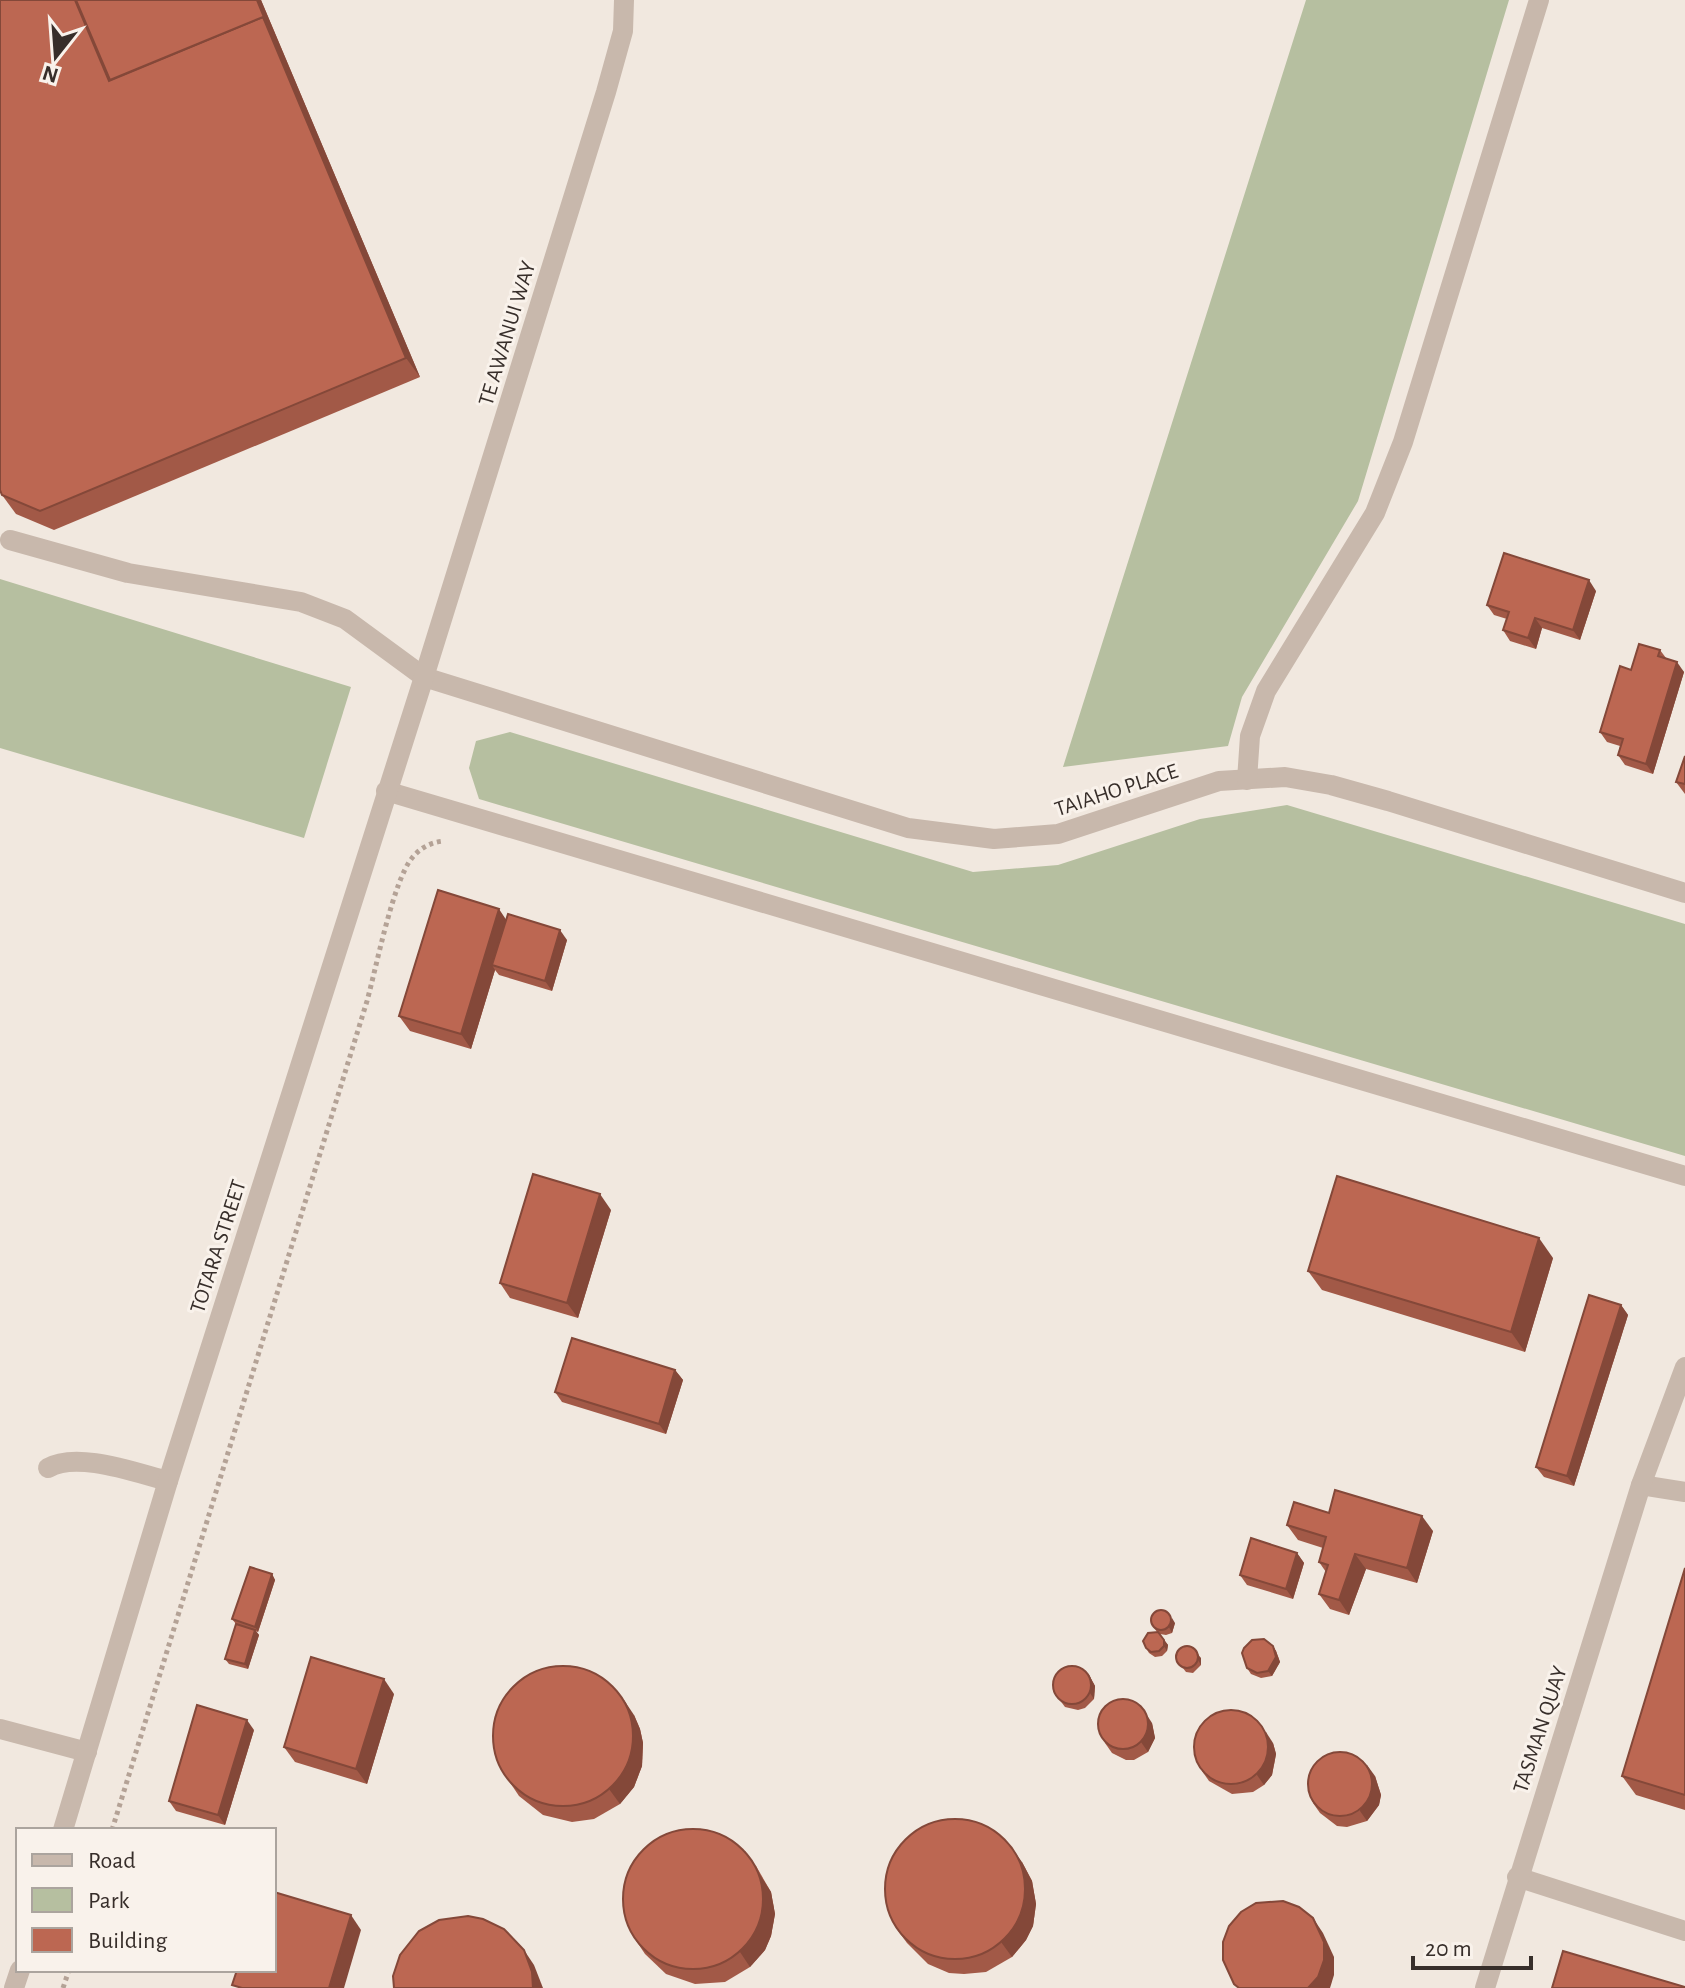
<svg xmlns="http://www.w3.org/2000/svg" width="1685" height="1988" viewBox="0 0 1685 1988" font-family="'Alegreya Sans',sans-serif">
<rect width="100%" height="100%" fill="#f1e8df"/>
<g fill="#b6bfa0">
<path d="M1306,0H1509L1358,501L1242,697L1228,746L1063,767Z"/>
<path d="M0,579L351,687L304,838L0,748Z"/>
<path d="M510,732L973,872L1058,865L1200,819L1287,805L1685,924V1156L479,799L469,768L476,741Z"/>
</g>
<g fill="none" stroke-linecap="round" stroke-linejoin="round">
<g stroke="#b4a296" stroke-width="5" stroke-dasharray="4 4" stroke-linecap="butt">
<path d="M112,1830L367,1001C376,969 393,881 412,858C420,848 431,842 444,841"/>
<path d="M63,1988L69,1970"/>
</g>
<g stroke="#c8b8ac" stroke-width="20">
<path d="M10,540L128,573L301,602L345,619L424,677L908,828L994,839L1058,834L1219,781L1285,777L1331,785L1388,801L1685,893"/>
<path d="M1247,780L1250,736L1266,691L1375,513L1403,442L1539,0"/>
<path d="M386,791L1685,1176"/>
<path d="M48,1468C77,1451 136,1473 168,1481"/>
<path d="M1641,1485L1685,1492"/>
<path d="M0,1729L87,1752"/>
<path d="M63,1830L168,1481L424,677L606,92L623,31L624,0"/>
<path d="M1517,1877L1685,1931"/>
<path d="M14,1988L20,1970"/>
<path d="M1485,1988L1641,1485L1685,1367"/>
</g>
</g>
<g fill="#a25947">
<path d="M261,0L420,377L54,530L16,514L2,495Z"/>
<path d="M1596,591L1580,640L1542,628L1536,649L1510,641L1503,630L1507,619L1494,615L1487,605Z"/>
<path d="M1660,650L1666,658L1684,672L1653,774L1625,765L1618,755L1620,746L1607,742L1600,732L1631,670Z"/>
<path d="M1685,756V794L1676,782Z"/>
<path d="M506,919L567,940L552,991L499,975L495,970L471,1049L410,1031L399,1016Z"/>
<path d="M611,1210L578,1318L510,1298L500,1283Z"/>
<path d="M1553,1258L1525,1352L1322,1290L1308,1271Z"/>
<path d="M1621,1305L1628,1315L1574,1486L1544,1477L1536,1467Z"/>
<path d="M675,1370L683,1380L666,1434L562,1402L555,1392Z"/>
<path d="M1329,1513L1433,1531L1417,1583L1366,1569L1349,1615L1330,1609L1319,1594L1326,1572L1319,1562L1323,1548L1298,1540L1287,1525Z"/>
<path d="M1297,1553L1304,1563L1293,1599L1247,1585L1240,1575Z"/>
<path d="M1685,1568V1810L1636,1795L1622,1776Z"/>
<path d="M272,1574L275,1580L258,1632L256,1631L259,1635L248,1669L229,1664L225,1659L236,1624L232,1619Z"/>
<path d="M1151,1623H1175L1172,1633L1166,1635L1160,1634L1168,1645L1167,1651L1162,1656L1155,1657L1149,1653L1146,1648L1157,1632Z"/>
<path d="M1273,1646L1276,1651L1280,1662L1272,1676L1261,1678L1251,1674L1247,1668Z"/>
<path d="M1201,1658V1665L1193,1673L1186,1672L1176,1659Z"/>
<path d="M1089,1675L1095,1686L1094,1699L1085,1708L1078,1710L1065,1707L1053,1691Z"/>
<path d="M394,1694L367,1784L295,1762L284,1747Z"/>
<path d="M634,1715L640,1729L643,1743L642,1766L634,1787L620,1804L594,1819L572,1822L543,1815L519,1796L509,1781Z"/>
<path d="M1152,1723L1155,1738L1148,1752L1134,1760H1126L1112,1753L1105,1743Z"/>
<path d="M254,1730L225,1825L176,1811L169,1801Z"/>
<path d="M1273,1743L1276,1754L1272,1775L1264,1785L1253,1792L1232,1794L1209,1781L1202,1771Z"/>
<path d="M1375,1776L1381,1795L1379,1805L1367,1821L1347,1827L1337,1826L1320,1813L1313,1803Z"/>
<path d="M1022,1862L1032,1881L1036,1904L1033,1926L1026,1940L1012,1957L986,1972L964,1974L949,1973L928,1964L907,1943L896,1928Z"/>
<path d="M756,1866L771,1892L775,1914L771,1936L765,1950L750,1967L725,1982L695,1984L666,1974L645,1954L635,1939Z"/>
</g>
<g fill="#844839">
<path d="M257,0H261L420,377L406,358L263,17Z"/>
<path d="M1589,580L1596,591L1580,640L1573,630Z"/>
<path d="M1535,618L1542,628L1536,649L1528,638Z"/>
<path d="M1677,662L1684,672L1653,774L1646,764Z"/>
<path d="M499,909L509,924L492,965L495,970L471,1049L461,1034Z"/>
<path d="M560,930L567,940L552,991L545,981Z"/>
<path d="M600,1194L611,1210L578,1318L567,1303Z"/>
<path d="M1539,1238L1553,1258L1525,1352L1511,1332Z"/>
<path d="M1621,1305L1628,1315L1574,1486L1567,1476Z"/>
<path d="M675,1370L683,1380L666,1434L659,1424Z"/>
<path d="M1422,1516L1433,1531L1417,1583L1407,1568Z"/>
<path d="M1297,1553L1304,1563L1293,1599L1286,1589Z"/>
<path d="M1355,1554L1366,1569L1349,1615L1339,1600Z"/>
<path d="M272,1574L275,1580L258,1632L255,1627Z"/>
<path d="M1172,1618L1175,1623L1172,1633L1169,1627Z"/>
<path d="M255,1630L259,1635L248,1669L245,1664Z"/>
<path d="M1164,1640L1168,1645L1167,1651L1164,1646Z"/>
<path d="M1273,1646L1276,1651L1280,1662L1272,1676L1268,1671Z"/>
<path d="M1197,1653L1201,1658V1665L1198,1660Z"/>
<path d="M1089,1675L1095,1686L1094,1699L1090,1693Z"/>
<path d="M384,1679L394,1694L367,1784L356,1769Z"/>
<path d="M624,1700L634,1715L640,1729L643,1743L642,1766L634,1787L620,1804L609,1789Z"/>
<path d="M1145,1712L1152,1723L1155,1738L1148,1752L1141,1742Z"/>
<path d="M247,1720L254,1730L225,1825L218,1815Z"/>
<path d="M1266,1732L1273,1743L1276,1754L1272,1775L1264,1785L1257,1775Z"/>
<path d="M1367,1765L1375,1776L1381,1795L1379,1805L1367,1821L1360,1811Z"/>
<path d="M1011,1847L1022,1862L1032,1881L1036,1904L1033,1926L1026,1940L1012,1957L1001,1942Z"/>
<path d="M745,1851L771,1892L775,1914L771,1936L765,1950L750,1967L740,1952Z"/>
<path d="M351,1915L361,1930L344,1988H329Z"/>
<path d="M1313,1918L1323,1933L1334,1957V1975L1330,1988H1308Z"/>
<path d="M524,1950L534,1965L543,1988H533Z"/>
</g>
<g fill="#bc6752" stroke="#844839" stroke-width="2">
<path d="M0,0H75L109,81L263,17L406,358L40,511L2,495L0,490Z"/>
<path d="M76,0H257L266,22L263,17L110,80Z"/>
<path d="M1504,553L1589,580L1573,630L1535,618L1528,638L1503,630L1509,612L1487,605Z"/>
<path d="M1639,644L1660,650L1658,656L1677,662L1646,764L1618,755L1623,739L1600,732L1620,666L1631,670Z"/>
<path d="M1685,756V784L1676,782Z"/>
<path d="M438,890L499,909L461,1034L399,1016Z"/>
<path d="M508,914L560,930L545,981L492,965Z"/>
<path d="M533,1174L600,1194L567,1303L500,1283Z"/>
<path d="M1337,1176L1539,1238L1511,1332L1308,1271Z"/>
<path d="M1589,1295L1621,1305L1567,1476L1536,1467Z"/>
<path d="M572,1338L675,1370L659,1424L555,1392Z"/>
<path d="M1335,1490L1422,1516L1407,1568L1355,1554L1339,1600L1319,1594L1328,1565L1319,1562L1326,1537L1287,1525L1294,1502L1329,1513Z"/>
<path d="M1251,1538L1297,1553L1286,1589L1240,1575Z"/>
<path d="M250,1567L272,1574L255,1627L232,1619Z"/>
<path d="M1685,1568V1795L1622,1776Z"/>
<circle cx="1161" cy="1620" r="10"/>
<path d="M236,1624L255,1630L245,1664L225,1659Z"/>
<path d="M1158,1632L1164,1640V1646L1159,1651L1151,1652L1146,1648L1143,1641L1148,1633Z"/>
<path d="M1264,1639L1273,1646L1276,1657L1268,1671L1257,1673L1247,1668L1242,1653L1244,1648L1252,1640Z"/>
<circle cx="1187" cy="1657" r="11"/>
<path d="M311,1657L384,1679L356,1769L284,1747Z"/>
<circle cx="1072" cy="1685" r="19"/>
<circle cx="563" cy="1736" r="70"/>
<circle cx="1123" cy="1724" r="25"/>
<path d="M197,1705L247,1720L218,1815L169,1801Z"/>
<circle cx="1231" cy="1747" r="37"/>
<circle cx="1340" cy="1784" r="32"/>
<circle cx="955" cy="1889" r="70"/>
<circle cx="693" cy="1899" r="70"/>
<path d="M274,1892L351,1915L329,1988H242L232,1985L237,1970H274Z"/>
<path d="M1283,1901L1299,1907L1313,1918L1324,1942V1960L1318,1977L1308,1988H1239L1234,1984L1223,1960V1942L1229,1926L1241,1912L1256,1903Z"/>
<path d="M468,1916L483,1919L504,1929L524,1950L532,1972L533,1988H394L393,1976L400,1955L419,1931L439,1920Z"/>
<path d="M1563,1951L1685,1987V1988H1552Z"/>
</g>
<g text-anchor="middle" stroke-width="6" stroke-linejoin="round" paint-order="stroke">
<g font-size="22" fill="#372e2a" stroke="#f9f2eb">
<text transform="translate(506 333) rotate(-73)" y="8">TE AWANUI WAY</text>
<text transform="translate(1116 789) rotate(-18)" y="8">TAIAHO PLACE</text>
<text transform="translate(217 1246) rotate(-72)" y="8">TOTARA STREET</text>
<text transform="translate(1539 1729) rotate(-72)" y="8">TASMAN QUAY</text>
</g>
</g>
<rect x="16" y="1828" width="260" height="144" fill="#f9f2eb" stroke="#aba49e" stroke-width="2"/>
<rect x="32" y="1854" width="40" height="12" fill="#c8b8ac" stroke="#aba49e" stroke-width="2"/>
<text x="88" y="1868" font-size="24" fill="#372e2a">Road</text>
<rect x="32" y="1888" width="40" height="24" fill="#b6bfa0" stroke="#aba49e" stroke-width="2"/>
<text x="88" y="1908" font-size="24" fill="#372e2a">Park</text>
<rect x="32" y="1928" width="40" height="24" fill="#bc6752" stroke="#aba49e" stroke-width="2"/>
<text x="88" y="1948" font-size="24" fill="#372e2a">Building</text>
<g transform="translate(56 56) rotate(197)" stroke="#f9f2eb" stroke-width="6" paint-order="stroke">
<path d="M0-6L14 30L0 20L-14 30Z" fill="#372e2a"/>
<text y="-12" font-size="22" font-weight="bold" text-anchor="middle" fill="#372e2a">N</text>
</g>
<path d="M1413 1956v12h118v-12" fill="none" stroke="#372e2a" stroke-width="4"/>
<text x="1425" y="1956" font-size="24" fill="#372e2a" stroke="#f9f2eb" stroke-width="6" paint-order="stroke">20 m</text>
</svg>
